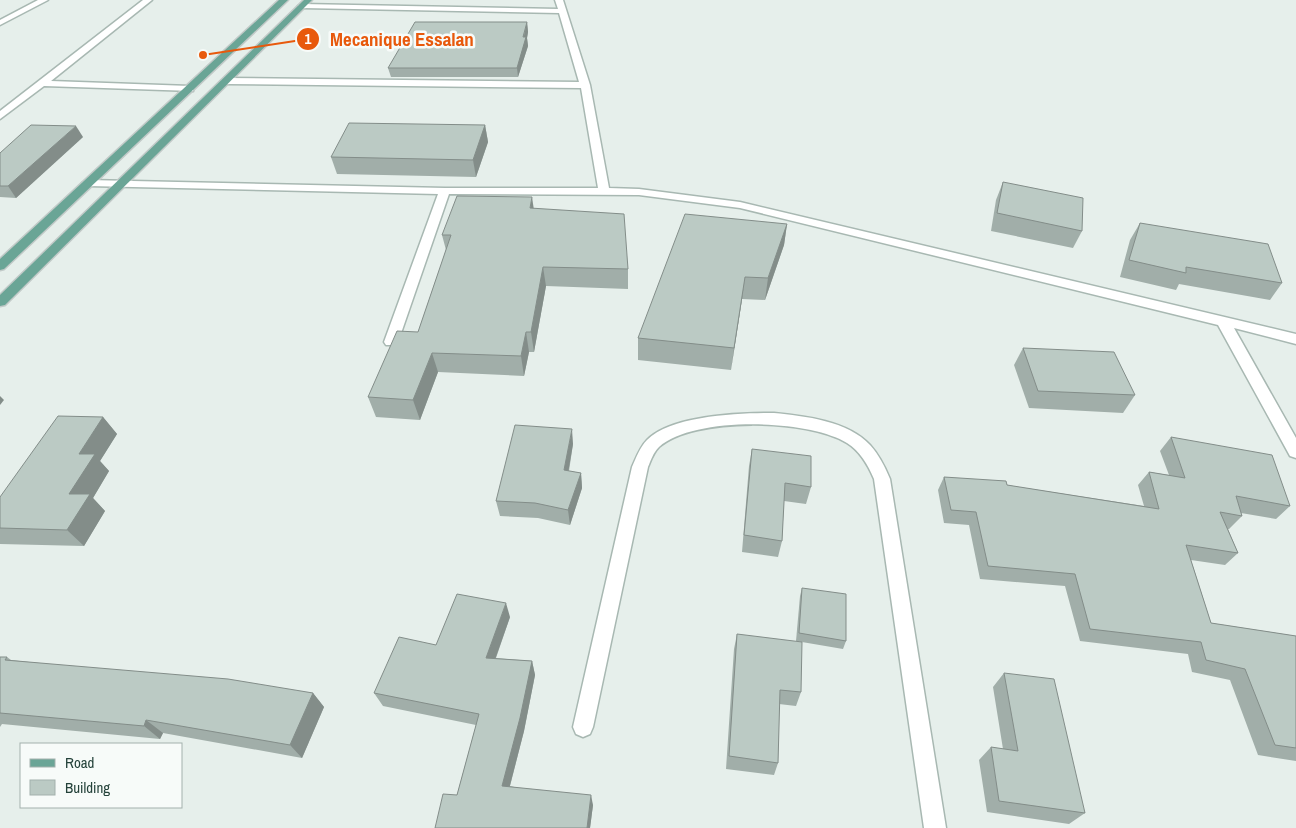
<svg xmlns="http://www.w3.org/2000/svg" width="1296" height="828" viewBox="0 0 1296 828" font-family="'Archivo Narrow',sans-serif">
<rect width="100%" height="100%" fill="#e6efeb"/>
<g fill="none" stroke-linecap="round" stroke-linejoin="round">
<defs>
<g id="street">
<path d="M38,0H48L0,25V20Z"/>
<path d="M143,0H152L51,81L190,86L193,87V91L44,86L0,119V111Z"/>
<path d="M555,0H563L590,85L609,188L639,189L740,202L1296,334V344L1234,328L1296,438V458L1290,456L1218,325L740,208L639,195L449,194L398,342L396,345H386L384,342L438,194L88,186L82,183L88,180L445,188H598L581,88L226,84L221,81L226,78L579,82L559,13L302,8L298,6L302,4L558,9Z"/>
<path d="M774,413C805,416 848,421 870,445C879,455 885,467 890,479L946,828H924L874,479C868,465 860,451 847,443C808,419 694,416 659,447C653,453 651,460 648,467L593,727L590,734L583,737L576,734L573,727L632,467C636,458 640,447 647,440C672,415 741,413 774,413Z"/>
</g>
<g id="primary">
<path d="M279,0H288L4,269L0,270V259Z"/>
<path d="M304,0H312L5,305L0,306V295Z"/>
</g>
</defs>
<use href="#street" stroke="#a8b8b2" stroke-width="3"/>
<use href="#primary" stroke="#c2cac8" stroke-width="3"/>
<use href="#street" fill="#fff" fill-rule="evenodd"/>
<use href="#primary" fill="#6aa596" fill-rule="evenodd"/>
</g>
<g fill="#a1aea9">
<path d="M527,22L528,32L527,38L528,46L518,77H391L388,68Z"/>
<path d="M485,125L488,142L476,177L337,174L331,157Z"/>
<path d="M83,137L16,198L0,197V153Z"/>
<path d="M1003,182L1082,231L1073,248L991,231L996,200Z"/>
<path d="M533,208L628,269V289L546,286L534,352H529L524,376L438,372L420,420L376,417L368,397L418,332L446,250L442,235Z"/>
<path d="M1140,223L1282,283L1270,300L1179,284L1176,290L1120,277L1130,240Z"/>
<path d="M787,224L784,245L765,300L742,299L731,370L638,360V338Z"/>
<path d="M1023,348L1135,395L1123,413L1029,408L1014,365Z"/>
<path d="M103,417L117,434L100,461L109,471L93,498L105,511L84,546L0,544V497Z"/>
<path d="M1171,437L1290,506L1276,519L1241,513L1242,516L1229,529H1228L1238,553L1225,565L1191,560L1211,623L1296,636V761L1258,755L1230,680L1192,672L1188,654L1080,641L1065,586L980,579L969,525L944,523L938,490L944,477L1007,485L1144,506L1138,485L1149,472L1169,475L1160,451Z"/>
<path d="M573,444L569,471L581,473L582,488L570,525L538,518L500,516L496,501Z"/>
<path d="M752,449L811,487L806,504L784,501L782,541L778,557L742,552L749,466Z"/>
<path d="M802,588L846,641L843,649L796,641L800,596Z"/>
<path d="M510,617L496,658L532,661L535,675L524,731L510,786L593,805L590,828H435L457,795L476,725L383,706L374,693L436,645Z"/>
<path d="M737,634L801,692L796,706L779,704L778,763L774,775L726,769L734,649Z"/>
<path d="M0,657H7L11,660L313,693L324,707L302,758L163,733L160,739L2,724L0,727Z"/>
<path d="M1004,673L1085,813L1069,824L987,812L979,760L991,747L1003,749L993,687Z"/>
</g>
<g fill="#838d89">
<path d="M527,22L528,32L527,38L528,46L518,77L517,68Z"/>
<path d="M485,125L488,142L476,177L473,160Z"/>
<path d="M76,126L83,137L16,198L8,186Z"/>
<path d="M532,197L535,217L530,208Z"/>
<path d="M787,224L784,245L765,300L768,278Z"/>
<path d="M543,267L546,286L534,352L531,332Z"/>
<path d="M745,277L742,299L731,370L734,348Z"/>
<path d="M526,332L529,352L524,376L521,356Z"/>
<path d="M432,353L438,372L420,420L413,400Z"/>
<path d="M0,396L4,400L0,405Z"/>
<path d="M103,417L117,434L100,461L109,471L93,498L105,511L84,546L67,530L69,494L79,454Z"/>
<path d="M572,429L573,444L566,485L564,470Z"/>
<path d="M581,473L582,488L570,525L568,510Z"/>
<path d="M506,603L510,617L491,671L486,658Z"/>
<path d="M532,661L535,675L524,731L507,797L502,786Z"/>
<path d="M313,693L324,707L302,758L290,745Z"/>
<path d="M146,720L163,733L160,739L144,726Z"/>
<path d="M591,795L593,805L590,828H587Z"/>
</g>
<g fill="#bbcac4" stroke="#838d89">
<path d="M415,22H527L523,37H526L517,68H388Z"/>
<path d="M349,123L485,125L473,160L331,157Z"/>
<path d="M31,125L76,126L8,186H0V153Z"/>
<path d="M1003,182L1083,198L1082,231L997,213Z"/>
<path d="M457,196L532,197L530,208L624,214L628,269L543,267L531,332H526L521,356L432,353L413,400L368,397L397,331L418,332L451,235H442Z"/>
<path d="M685,214L787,224L768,278L745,277L734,348L638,338Z"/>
<path d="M1140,223L1268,244L1282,283L1186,267V273L1129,260Z"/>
<path d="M1023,348L1114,352L1135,395L1038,391Z"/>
<path d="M58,416L103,417L79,454H95L69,494H90L67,530L0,528V497Z"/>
<path d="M515,425L572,429L564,470L581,473L568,510L535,503L496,501Z"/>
<path d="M1171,437L1272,455L1290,506L1236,496L1242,516L1220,512L1238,553L1186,545L1211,623L1296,636V748L1275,745L1245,669L1206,660L1201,642L1090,629L1075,574L988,566L976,512L951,510L944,477L1006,481L1007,485L1159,509L1149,472L1185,478Z"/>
<path d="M752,449L811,456V487L785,483L782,541L744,535Z"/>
<path d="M802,588L846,594V641L799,633Z"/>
<path d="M457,594L506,603L486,658L532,661L520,718L502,786L591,795L587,828H435L443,794L457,795L479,714L374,693L399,637L436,645Z"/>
<path d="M737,634L802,642L801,692L780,690L778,763L729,756Z"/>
<path d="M0,657H7L5,660L228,679L313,693L290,745L146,720L144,726L0,713Z"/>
<path d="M1004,673L1054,679L1085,813L999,801L991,747L1018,751Z"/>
</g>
<path fill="none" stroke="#e8590c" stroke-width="2" d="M203 55L308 39"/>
<g fill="#e8590c" stroke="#f7fbf9" stroke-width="2">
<circle cx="203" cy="55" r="5"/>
<circle cx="308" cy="39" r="12"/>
</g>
<g font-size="15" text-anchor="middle" font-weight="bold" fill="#fff">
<text x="308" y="44">1</text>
</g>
<g font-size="19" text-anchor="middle" font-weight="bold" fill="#e8590c" stroke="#f7fbf9" stroke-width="5" stroke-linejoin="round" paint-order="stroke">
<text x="402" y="46">Mecanique Essalan</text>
</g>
<rect x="20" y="743" width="162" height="65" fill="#f7fbf9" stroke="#a3b1ad"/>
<rect x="30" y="759" width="25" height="8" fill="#6aa596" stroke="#a3b1ad"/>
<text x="65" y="768" font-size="15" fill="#24423a">Road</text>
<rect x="30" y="780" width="25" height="15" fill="#bbcac4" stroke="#a3b1ad"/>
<text x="65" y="793" font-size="15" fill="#24423a">Building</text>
</svg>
